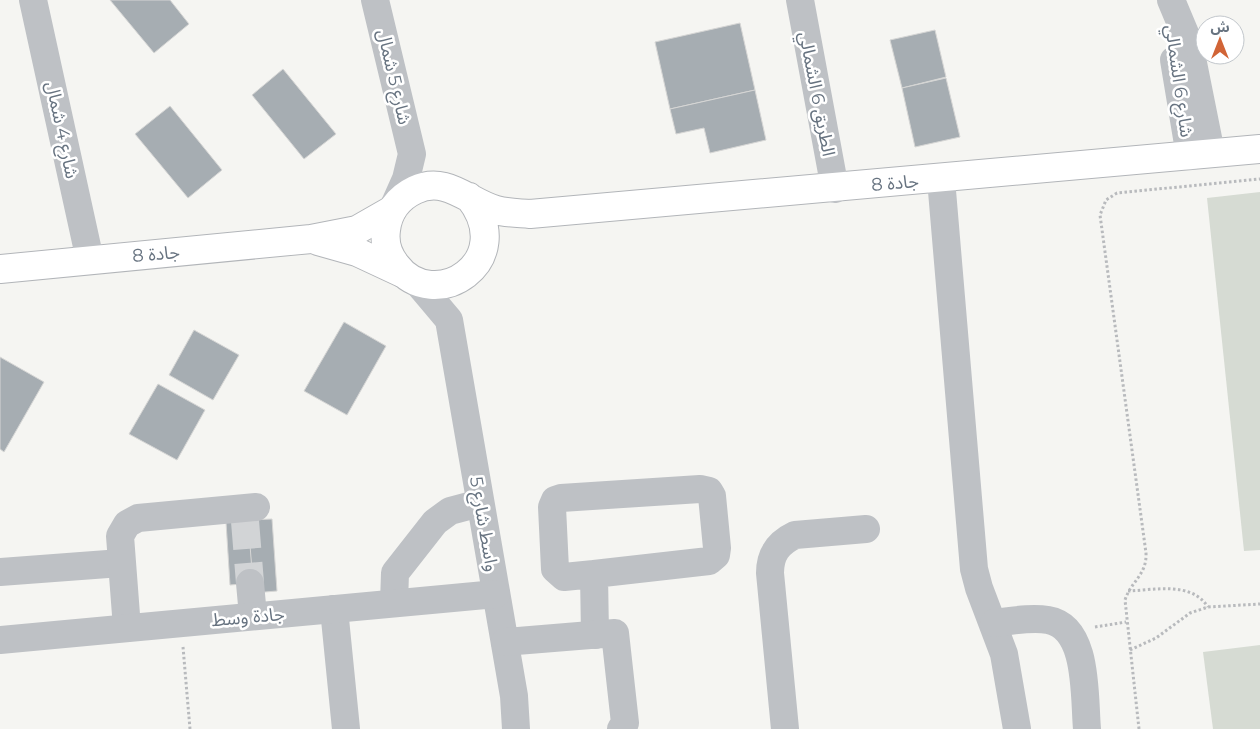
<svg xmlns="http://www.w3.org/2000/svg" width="1260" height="729" viewBox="0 0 1260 729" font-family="Montserrat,'Noto Sans Arabic',sans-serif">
<rect width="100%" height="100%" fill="#f5f5f2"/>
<g fill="#d6dbd3">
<path d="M1260,192V550L1244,551L1207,198Z"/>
<path d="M1260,645V729H1213L1203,652Z"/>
</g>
<g fill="#a6adb2" stroke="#d6d6d5">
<path d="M110,0H170L189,24L154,53Z"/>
<path d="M740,23L755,90L670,109L655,42Z"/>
<path d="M935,30L946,77L902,88L890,40Z"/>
<path d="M283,69L336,134L304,159L252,95Z"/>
<path d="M946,78L960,137L915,147L902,88Z"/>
<path d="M755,90L766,140L710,153L704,128L676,134L670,109Z"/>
<path d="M170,106L222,170L188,198L135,134Z"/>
<path d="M344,322L386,346L347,415L304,391Z"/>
<path d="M194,330L239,355L213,400L169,375Z"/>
<path d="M0,357L44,382L4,452L0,449Z"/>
<path d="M158,384L205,410L177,460L129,434Z"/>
<path d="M272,519L277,591L253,593L248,520Z"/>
<path d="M248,520L253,583L230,585L226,522Z"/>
</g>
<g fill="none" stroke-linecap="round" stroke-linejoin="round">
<path stroke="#d2d4d6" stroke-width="28" stroke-dasharray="28 14" stroke-linecap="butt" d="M245,521L250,583"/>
<defs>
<g id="major">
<path d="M469,197C520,261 434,316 396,265C388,255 384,244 386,230C388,212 398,198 415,190C446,175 468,202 496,210C506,213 519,213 530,214L1260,149"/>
<path d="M318,241L357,252L402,273"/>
<path d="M0,269L311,239L357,230L392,210"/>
</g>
</defs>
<use href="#major" stroke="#b2b5b9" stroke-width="30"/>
<g stroke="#b8babd" stroke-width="3" stroke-dasharray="2.5 2.5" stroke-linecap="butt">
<path d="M1128,591C1155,590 1191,581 1208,607"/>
<path d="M1095,627L1126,622"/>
<path d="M183,647L190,729"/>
<path d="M1130,650L1156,638L1190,613L1208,607L1260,604"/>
<path d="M1139,729L1125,600C1131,581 1147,575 1146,553L1100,215L1106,200L1117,193L1260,179"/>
</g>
<g stroke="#bec1c5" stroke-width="28">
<path d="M33,0L90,260"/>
<path d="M375,0L412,154L406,179L394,206"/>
<path d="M800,0L835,189"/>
<path d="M1171,0L1189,43L1211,153"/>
<path d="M1174,60L1190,156"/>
<path d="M941,179L974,569L979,588L1004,654L1017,729"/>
<path d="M417,282L449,320L514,696L516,729"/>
<path d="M0,572L121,563"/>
<path d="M594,574L709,561L716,555L717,548L712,496L709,491L700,489L561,498L555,500L552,507L555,569L564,577L594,574L595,635"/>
<path d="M250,583L253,616"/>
<path d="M394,603L395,573L435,522L450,511L480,503"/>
<path d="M334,609L346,729"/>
<path d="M994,623C1011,621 1031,617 1048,620C1089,627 1084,697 1087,729"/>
<path d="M127,628L120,536L127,524L138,518L256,507"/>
<path d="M0,640L496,594"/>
<path d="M505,642L615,633L625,723L621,729"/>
<path d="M785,729L770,573C770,554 778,543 795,535L866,529"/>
</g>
<use href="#major" stroke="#fff" stroke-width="28"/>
</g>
<g text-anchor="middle" stroke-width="5" stroke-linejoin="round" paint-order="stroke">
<g font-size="18" fill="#677380" stroke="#fff">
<text transform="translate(394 77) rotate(77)" y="6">شارع 5 شمال</text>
<text transform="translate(1179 81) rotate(82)" y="6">شارع 6 الشمالي</text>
<text transform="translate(817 94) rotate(79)" y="6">الطريق 6 الشمالي</text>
<text transform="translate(62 130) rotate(78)" y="6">شارع 4 شمال</text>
<text transform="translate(895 183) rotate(-5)" y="6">جادة 8</text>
<text transform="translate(156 254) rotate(-5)" y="6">جادة 8</text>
<text transform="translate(484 524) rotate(80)" y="6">واسط شارع 5</text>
<text transform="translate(248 617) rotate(-5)" y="6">جادة وسط</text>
</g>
</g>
<g transform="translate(1220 40)"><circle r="24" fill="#ffffff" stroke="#c2c7cc"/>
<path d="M0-4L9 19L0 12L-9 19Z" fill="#d16436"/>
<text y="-8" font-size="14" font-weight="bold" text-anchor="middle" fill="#677380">ش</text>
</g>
</svg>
